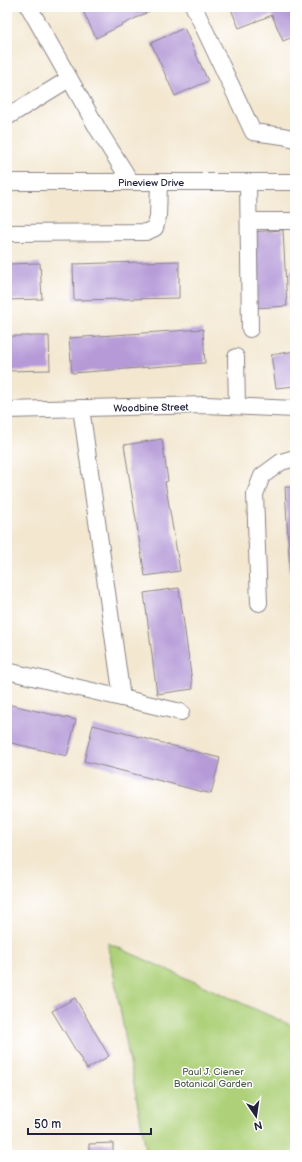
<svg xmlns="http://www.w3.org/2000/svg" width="302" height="1162" viewBox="0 0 302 1162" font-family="'Balsamiq Sans',sans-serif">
<rect width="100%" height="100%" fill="#fff"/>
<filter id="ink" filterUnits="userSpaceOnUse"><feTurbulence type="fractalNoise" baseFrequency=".025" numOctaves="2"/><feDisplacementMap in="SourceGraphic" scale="8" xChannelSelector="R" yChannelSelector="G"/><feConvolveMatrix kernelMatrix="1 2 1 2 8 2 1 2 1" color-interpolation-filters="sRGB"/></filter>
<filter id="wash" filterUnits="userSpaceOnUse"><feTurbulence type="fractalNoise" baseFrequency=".012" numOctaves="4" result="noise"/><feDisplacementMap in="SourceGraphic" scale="16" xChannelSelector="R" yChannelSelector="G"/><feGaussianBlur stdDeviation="0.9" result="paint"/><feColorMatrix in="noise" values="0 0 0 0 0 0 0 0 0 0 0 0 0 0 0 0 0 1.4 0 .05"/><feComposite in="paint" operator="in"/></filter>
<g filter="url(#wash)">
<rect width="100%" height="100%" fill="#f3e7d0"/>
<path fill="#add078" stroke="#68795a" d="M108,943L295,1027V1155H147Z"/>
<g id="blocks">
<g fill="#b59ad7">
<path d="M81,7H151L152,10L96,38Z"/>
<path d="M230,7H295V36L283,41L272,15L239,28Z"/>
<path d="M184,28L208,81L175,96L151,43Z"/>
<path d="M283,230L287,306L255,308L251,232Z"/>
<path d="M179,261V298L74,300L73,264Z"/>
<path d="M40,263L42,299L7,300V264Z"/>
<path d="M290,271H295V299L291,300Z"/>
<path d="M203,329L205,363L72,373L69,338Z"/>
<path d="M7,336H49L50,370L7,371Z"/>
<path d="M295,351V386L276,388L271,355Z"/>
<path d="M162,439L168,481L165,482L180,571L145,576L124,445Z"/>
<path d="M285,487H295V608H292Z"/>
<path d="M179,588L193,689L157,694L144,593Z"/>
<path d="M7,704L76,720L67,756L7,742Z"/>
<path d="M93,725L220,758L211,794L84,761Z"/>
<path d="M75,998L109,1056L87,1069L52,1011Z"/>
<path d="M113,1143V1155H89V1144Z"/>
</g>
</g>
</g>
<g filter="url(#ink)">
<use href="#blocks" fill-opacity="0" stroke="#8a8486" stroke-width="1"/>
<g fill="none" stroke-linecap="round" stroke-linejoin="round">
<defs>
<g id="minor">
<path d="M29,7L99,131L131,182"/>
<path d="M194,7L253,132L283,136L295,139"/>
<path d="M7,117L69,79"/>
<path d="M7,182H295"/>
<path d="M248,182L250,329"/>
<path d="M250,221H295"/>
<path d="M7,233L146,232L155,228L158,217L159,182"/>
<path d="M236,357L237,406"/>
<path d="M7,410L206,405L295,409"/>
<path d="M259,603L255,494L262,476L281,462L295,458"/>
<path d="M7,671L122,698L81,408"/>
<path d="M122,698L181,712"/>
</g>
</defs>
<use href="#minor" stroke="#8a8486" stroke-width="18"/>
<use href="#minor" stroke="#fff" stroke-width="16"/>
</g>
</g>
<g text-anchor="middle" stroke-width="3" stroke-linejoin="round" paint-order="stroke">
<g font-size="10" fill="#22223b" stroke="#fff">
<text x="151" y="186">Pineview Drive</text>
<text transform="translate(151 407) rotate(-1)" y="4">Woodbine Street</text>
</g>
<g font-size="10" fill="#535f50" stroke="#fff">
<text x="213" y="1075">Paul J. Ciener<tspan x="213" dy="12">Botanical Garden</tspan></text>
</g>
</g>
<rect width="302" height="1162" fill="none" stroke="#fff" stroke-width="24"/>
<g transform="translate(256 1116) rotate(167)" stroke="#ffffff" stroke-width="3" paint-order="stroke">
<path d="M0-3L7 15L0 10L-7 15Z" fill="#22223b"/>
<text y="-6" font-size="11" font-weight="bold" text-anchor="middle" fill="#22223b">N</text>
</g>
<path d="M28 1128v6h123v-6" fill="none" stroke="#22223b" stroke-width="2"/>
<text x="34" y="1128" font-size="12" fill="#22223b" stroke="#ffffff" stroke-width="3" paint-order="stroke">50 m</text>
</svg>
